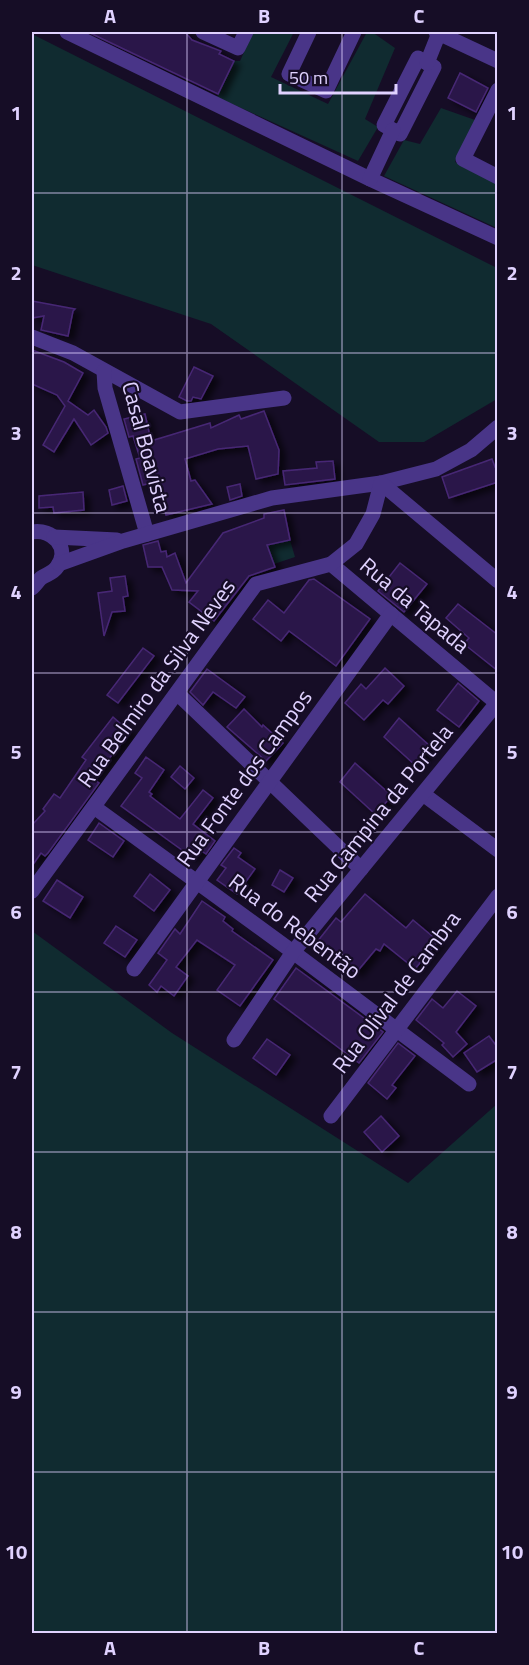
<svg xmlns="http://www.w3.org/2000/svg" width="529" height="1665" viewBox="0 0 529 1665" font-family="'Titillium Web',sans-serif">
<defs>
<filter id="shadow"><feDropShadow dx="6" dy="4" stdDeviation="3" flood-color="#0009"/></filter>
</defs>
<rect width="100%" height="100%" fill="#160d26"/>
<g fill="#102b30">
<path d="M253,32H294L271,77L328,104L367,32H372L395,48L365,119L378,127L358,161L217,97L234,61H240Z"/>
<path d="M32,34L497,268V399L424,442H379L211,324L32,265Z"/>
<path d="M441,108L475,120L455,162L497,183V228L384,176L404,140L420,144Z"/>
<path d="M290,540L295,557L274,564L267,546Z"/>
<path d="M32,931L172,1033L408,1183L497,1104V1633H32Z"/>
</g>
<g fill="#2b1848" stroke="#472875" stroke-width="1.5" filter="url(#shadow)">
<path d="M88,32H185L192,40L221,51L219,54L234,61L218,94Z"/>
<path d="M460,73L488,88L476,112L448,98Z"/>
<path d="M32,301L75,309L73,311L68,336L41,330L44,316L32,318Z"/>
<path d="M32,350L64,362L83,373L68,401L88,415L94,410L106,427L108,433L91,445L74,419L54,452L43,445L65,406L57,395L32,384Z"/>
<path d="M194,367L213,376L201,399L193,397L191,401H187L179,397Z"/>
<path d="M264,411L279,450L278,474L256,479L248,446L218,449L185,459L191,481L195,480L212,504L166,515L158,481L143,485L136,459L140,458L133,436L129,437L124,419L145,414L151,441L210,423L211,428L239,415L241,419Z"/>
<path d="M492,459L495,467L498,466V482L449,498L442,477Z"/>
<path d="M333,461L335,479L285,485L283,471L317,468L316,462Z"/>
<path d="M240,484L242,496L230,500L227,487Z"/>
<path d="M123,486L127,501L112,505L109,490Z"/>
<path d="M83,492L84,510L54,513L53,507L39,508V496Z"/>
<path d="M284,510L290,540L267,545L275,567L249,576L214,621L189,602L198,591L172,590L162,567H148L143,545L158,541L161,552L166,551L167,557L175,553L186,583L223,533L264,518V514Z"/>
<path d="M400,563L427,584L404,612L378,591Z"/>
<path d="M125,576L128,596L123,597L125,611L112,612L104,636L98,593L112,591L110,578Z"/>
<path d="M314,579L370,619L336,666L289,631L281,641L253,619L268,600L284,613L309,580Z"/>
<path d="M458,604L498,635V671L464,644L469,638L446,618Z"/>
<path d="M143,648L154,656L118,703L107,695Z"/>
<path d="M385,668L404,686L388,704L383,700L364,720L345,703L361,684L366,689Z"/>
<path d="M207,669L245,697L236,708L213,692L203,705L190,692Z"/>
<path d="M458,683L479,701L459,727L437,710Z"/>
<path d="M244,709L262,727L263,725L283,743L266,761L227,727Z"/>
<path d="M113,717L130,732L93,779L99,783L48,853L45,856L41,853L32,866V825L45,811L43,809L54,794L60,798L86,760L82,757Z"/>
<path d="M399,718L431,747L415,765L384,737Z"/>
<path d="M146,757L164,770L149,792L152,794L150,796L180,819L203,790L213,798L193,824L215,841L206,854L199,849L193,858L121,806L142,778L135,773Z"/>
<path d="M355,763L392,796L375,814L340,782Z"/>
<path d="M180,766L194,778L185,789L171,777Z"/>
<path d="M99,823L124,841L113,857L88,840Z"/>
<path d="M234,848L241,853L238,857L255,869L237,894L217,880L226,868L221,865Z"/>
<path d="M280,870L293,878L284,892L272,885Z"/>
<path d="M150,874L170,890L154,911L134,896Z"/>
<path d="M57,880L83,897L70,918L43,901Z"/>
<path d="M365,894L406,928L413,920L438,941L415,969L384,944L380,951L376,949L356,973L317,942L336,918L341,922Z"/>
<path d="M202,901L225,917L223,921L233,929L232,931L273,960L240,1006L217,990L235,965L197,940L176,967L188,976L174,996L161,986L157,992L149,985L167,960L158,953L175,929L180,934Z"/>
<path d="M116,926L137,940L125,957L104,943Z"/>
<path d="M296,968L383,1032L359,1063L274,999Z"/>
<path d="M457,991L476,1006L456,1032L467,1044L453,1057L442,1045L444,1043L416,1020L432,999L443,1008Z"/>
<path d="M489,1036L498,1048V1059L477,1072L464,1053Z"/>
<path d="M267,1039L290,1055L276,1075L253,1058Z"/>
<path d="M398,1043L415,1056L392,1085L396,1088L387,1099L368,1083Z"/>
<path d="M381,1116L399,1136L382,1152L364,1132Z"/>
</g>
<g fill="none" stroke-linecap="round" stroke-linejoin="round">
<g stroke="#493588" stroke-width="15">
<path d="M67,32L370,179L498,238"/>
<path d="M203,32L238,48L246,32"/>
<path d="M309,32L289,74L326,91L354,32"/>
<path d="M436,32L498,61"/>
<path d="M418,58L434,67L400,134L384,125Z"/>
<path d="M427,63L439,33"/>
<path d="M498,90L463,159L498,177"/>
<path d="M370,179L393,130"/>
<path d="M32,337L73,353L180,412L284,398"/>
<path d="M104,371L105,388L147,534"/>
<path d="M32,532C52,528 71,548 57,567C53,573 47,574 41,578C38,581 35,585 32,588"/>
<path d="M54,537L117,540"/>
<path d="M59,564L123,541L272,498L381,483L436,469L471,450L498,427"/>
<path d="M331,564L498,704"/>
<path d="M177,693L361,869"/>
<path d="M423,794L498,850"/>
<path d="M94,807L293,952L469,1084"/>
<path d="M32,891L256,584L331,564L356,544L373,514L381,483L498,581"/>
<path d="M134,969L391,614"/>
<path d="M234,1040L293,952L497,703"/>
<path d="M331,1116L498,896"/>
</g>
</g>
<path fill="none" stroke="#e0d2ff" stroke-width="1.5" stroke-opacity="0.55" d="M187,32V1634M342,32V1634M32,193H498M32,353H498M32,513H498M32,673H498M32,832H498M32,992H498M32,1152H498M32,1312H498M32,1472H498"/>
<g text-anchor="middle" stroke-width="4.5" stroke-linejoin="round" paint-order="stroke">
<g font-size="22" fill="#e0d2ff" stroke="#160d26">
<text transform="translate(147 447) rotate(75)" y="8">Casal Boavista</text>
<text transform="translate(415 605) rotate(40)" y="8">Rua da Tapada</text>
<text transform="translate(156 683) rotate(-54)" y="8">Rua Belmiro da Silva Neves</text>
<text transform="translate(244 778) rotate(-54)" y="8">Rua Fonte dos Campos</text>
<text transform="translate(378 813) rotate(-51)" y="8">Rua Campina da Portela</text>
<text transform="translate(295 926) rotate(37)" y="8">Rua do Rebentão</text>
<text transform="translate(396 992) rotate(-53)" y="8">Rua Olival de Cambra</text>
</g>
</g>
<rect width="529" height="1665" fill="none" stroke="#160d26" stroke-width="66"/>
<path d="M280 84v9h116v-9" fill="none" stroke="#e0d2ff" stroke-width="3"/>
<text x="289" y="84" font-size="18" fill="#e0d2ff" stroke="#160d26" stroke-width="4.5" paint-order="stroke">50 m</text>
<rect x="33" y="33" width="463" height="1599" fill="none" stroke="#e0d2ff" stroke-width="2"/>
<g font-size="20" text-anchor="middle" font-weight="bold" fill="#e0d2ff">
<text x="110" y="23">A</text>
<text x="264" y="23">B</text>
<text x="419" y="23">C</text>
<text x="16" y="120">1</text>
<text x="512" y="120">1</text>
<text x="16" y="280">2</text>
<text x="512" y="280">2</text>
<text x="16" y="440">3</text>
<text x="512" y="440">3</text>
<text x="16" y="599">4</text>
<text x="512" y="599">4</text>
<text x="16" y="759">5</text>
<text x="512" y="759">5</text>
<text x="16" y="919">6</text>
<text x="512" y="919">6</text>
<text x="16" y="1079">7</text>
<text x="512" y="1079">7</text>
<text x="16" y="1239">8</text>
<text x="512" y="1239">8</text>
<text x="16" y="1399">9</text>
<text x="512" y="1399">9</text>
<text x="16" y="1559">10</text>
<text x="512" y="1559">10</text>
<text x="110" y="1655">A</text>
<text x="264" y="1655">B</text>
<text x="419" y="1655">C</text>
</g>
</svg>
